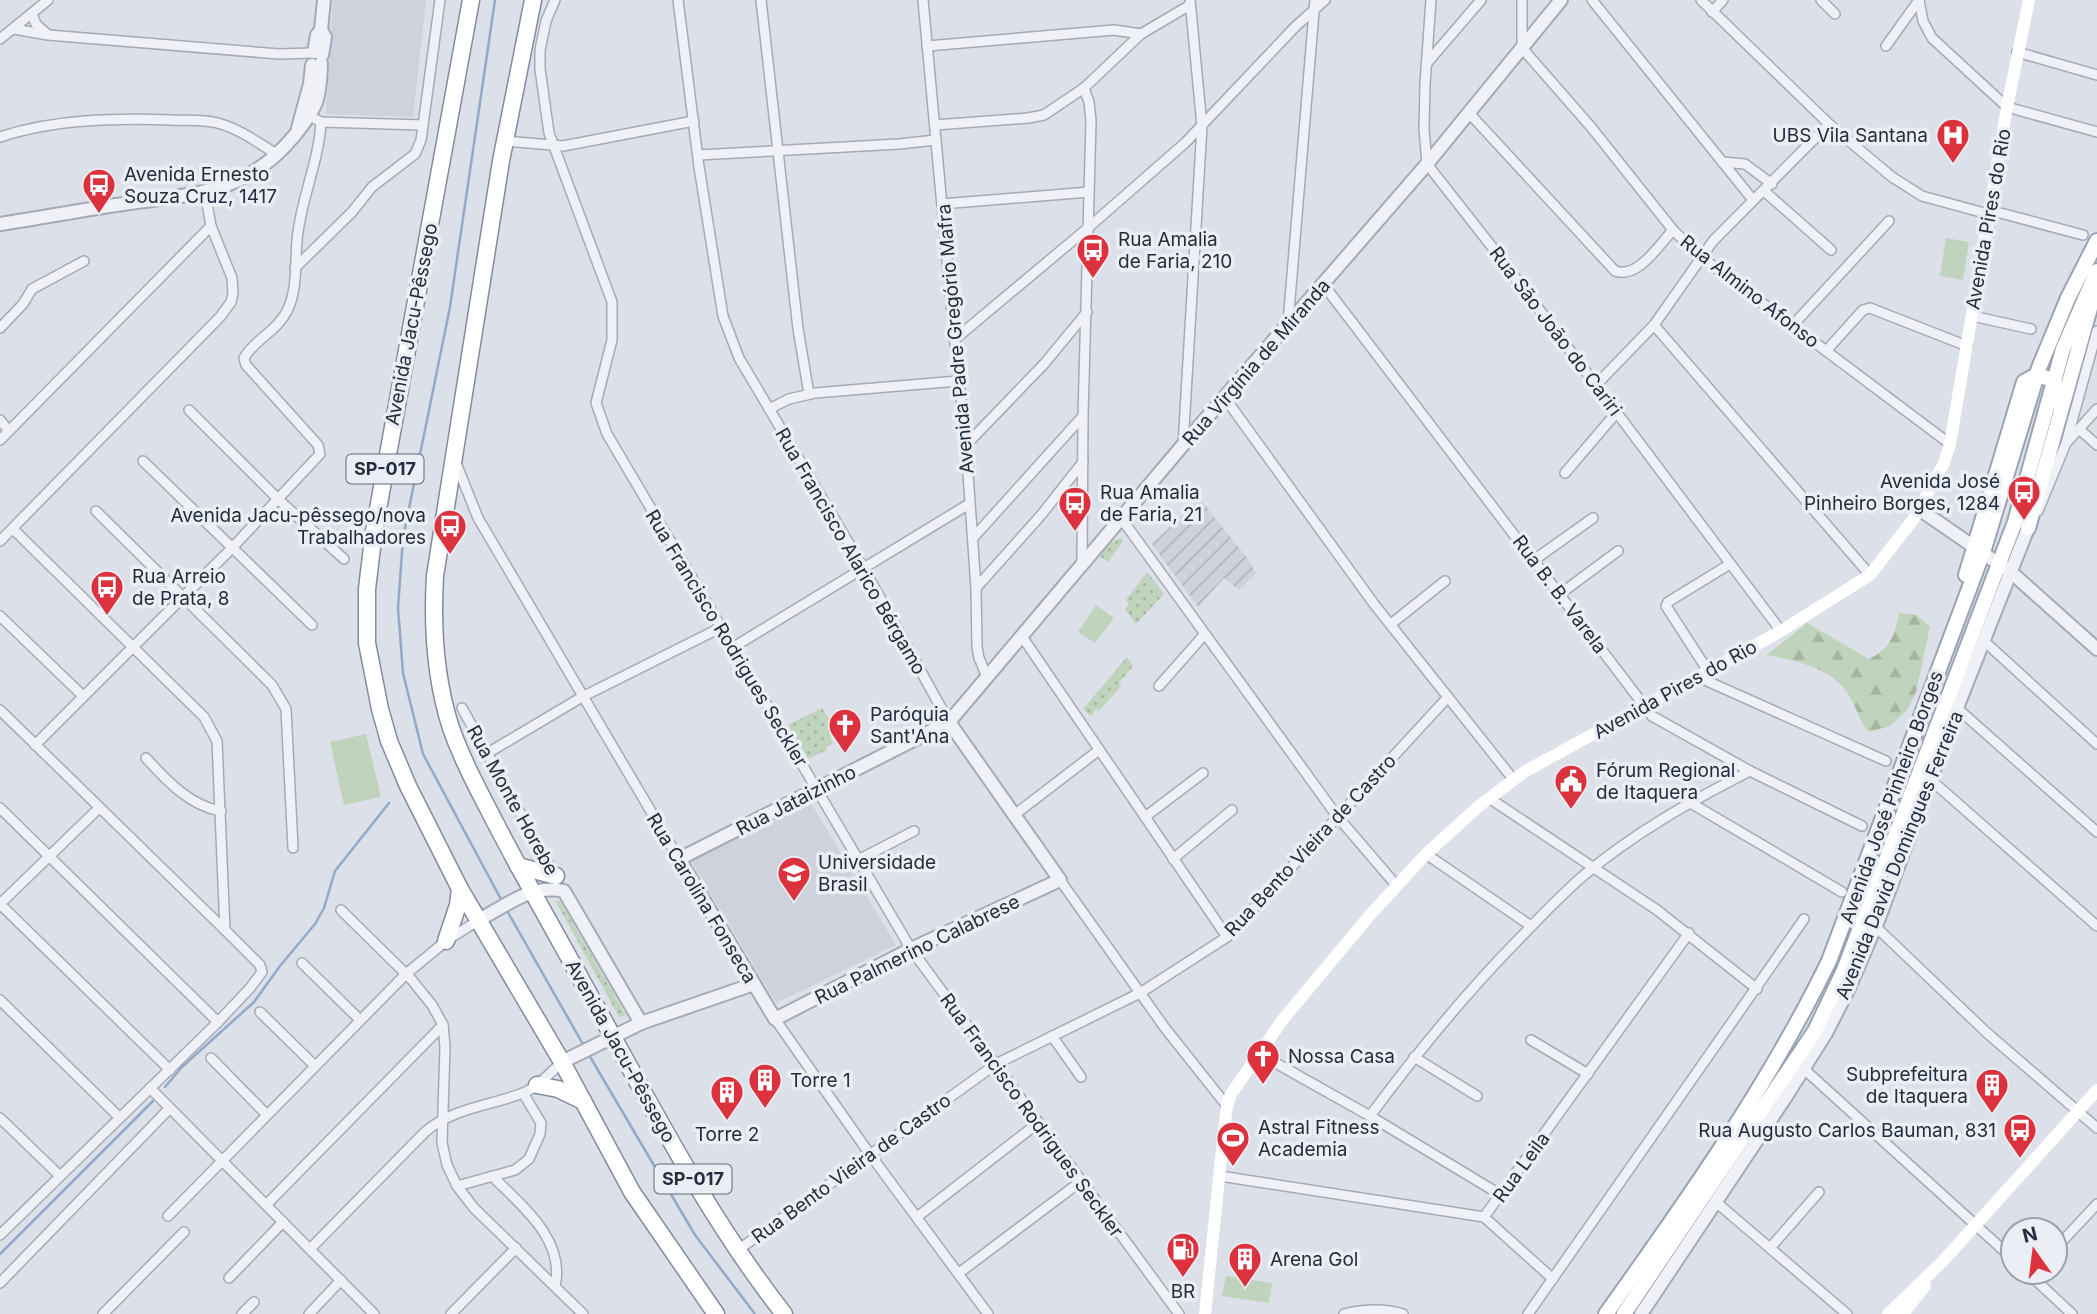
<svg xmlns="http://www.w3.org/2000/svg" width="2097" height="1314" viewBox="0 0 2097 1314" font-family="Inter,sans-serif">
<defs>
<pattern id="industrial-furrows" width="10" height="10" patternUnits="userSpaceOnUse" patternTransform="scale(1.75)"><rect width="10" height="10" fill="#ced2dd"/><path d="M-1 1l2-2M0 10L10 0M9 11l2-2" fill="none" stroke="#b1b4bf"/></pattern>
<pattern id="forest-firs" width="22" height="20" patternUnits="userSpaceOnUse" patternTransform="scale(1.75)"><rect width="22" height="20" fill="#c0d3bc"/><path d="M5 1l3.5 6h-7zM16 11l3.5 6h-7z" fill="#a5b5a3"/></pattern>
<pattern id="park-dots" width="8" height="8" patternUnits="userSpaceOnUse" patternTransform="scale(1.75)"><rect width="8" height="8" fill="#c0d3bc"/><path d="M2 2h.1M6 6h.1" fill="none" stroke="#a5b5a3" stroke-width="1.8" stroke-linecap="round"/></pattern>
</defs>
<rect width="100%" height="100%" fill="#dce0e8"/>
<g fill="#ced2dd">
<path d="M333,0H426L413,117L326,114Z"/>
<path d="M808,798L896,945L776,1003L691,861Z"/>
</g>
<path fill="url(#industrial-furrows)" d="M1200,499L1248,559L1256,573L1239,590L1224,578L1198,607L1152,544Z"/>
<g fill="#c0d3bc">
<path d="M1946,238L1969,242L1963,280L1940,276Z"/>
<path d="M1096,605L1114,618L1095,643L1078,632Z"/>
<path d="M366,734L381,797L344,805L330,742Z"/>
<path d="M1226,1276L1272,1283L1269,1303L1222,1296Z"/>
</g>
<path fill="url(#forest-firs)" d="M1899,613L1917,615L1930,627L1916,692L1907,710L1890,726L1868,732C1860,720 1854,703 1847,692C1829,667 1795,661 1767,655L1807,623L1869,659C1889,650 1895,635 1899,613Z"/>
<g fill="url(#park-dots)">
<path d="M1121,538L1123,541L1108,562L1099,556L1111,542Z"/>
<path d="M1147,572L1164,594L1136,624L1125,609L1129,603L1126,600Z"/>
<path d="M1127,657L1133,666L1119,683L1121,686L1099,711L1096,709L1091,716L1083,709Z"/>
<path d="M822,708L837,733L830,737L833,743L826,747L827,750L808,759L788,725Z"/>
<path d="M555,900L560,901L626,1015L619,1017Z"/>
</g>
<g fill="none" stroke-linecap="round" stroke-linejoin="round">
<g stroke="#93a9cc" stroke-width="2.5">
<path d="M495,0L450,307L403,538L398,608L403,673L423,754L503,903"/>
<path d="M506,909L584,1046"/>
<path d="M589,1055L695,1235L755,1314"/>
<path d="M165,1087L182,1067L254,1002L280,966L315,924L324,908L335,871L389,803"/>
<path d="M0,1254L153,1101"/>
</g>
<defs>
<g id="minor">
<path d="M555,0L546,21L540,50V69L549,133L612,302V340L596,403L607,434L911,949L1179,1314"/>
<path d="M678,0L699,167L723,316L739,358L864,569L949,722"/>
<path d="M761,0L798,329L809,394"/>
<path d="M923,0L952,314L966,445L976,588L977,647L979,658L987,677"/>
<path d="M1431,0L1425,84L1424,129L1427,164L1496,252L1781,631"/>
<path d="M1522,0V48L1591,127L1673,230L1701,257L1950,444"/>
<path d="M1592,0L1753,200"/>
<path d="M1701,0L1829,124L1892,177L1922,196L1988,214"/>
<path d="M1821,0L1835,14"/>
<path d="M1919,0L1923,21L1932,38L2007,107L2097,132"/>
<path d="M1712,12L1723,0"/>
<path d="M32,14L36,24L47,34"/>
<path d="M14,29L48,35L279,54L312,53"/>
<path d="M0,39L48,0"/>
<path d="M927,46L1114,30L1141,34"/>
<path d="M1886,46L1919,0"/>
<path d="M2017,52L2097,75"/>
<path d="M1427,63L1481,0"/>
<path d="M1469,113L1615,271C1638,279 1659,245 1673,230"/>
<path d="M321,122L423,125"/>
<path d="M935,125L1028,118L1044,115L1084,88L1141,34L1190,5"/>
<path d="M0,137C54,119 116,118 172,120C188,121 206,119 221,124C241,130 260,144 278,155"/>
<path d="M505,141L563,146L694,121"/>
<path d="M698,155L899,144L936,140"/>
<path d="M1722,162L1745,164L1772,184"/>
<path d="M1764,191L1831,250"/>
<path d="M942,204L1089,192"/>
<path d="M1989,210L2083,235"/>
<path d="M295,268L352,212L372,187L415,154L421,140L440,0"/>
<path d="M1323,284L1652,716L1750,771L1862,826"/>
<path d="M1972,316L2031,329"/>
<path d="M1288,323L1315,0"/>
<path d="M1654,325L1870,575"/>
<path d="M1792,326L1889,221"/>
<path d="M0,328L23,304L32,289L84,261"/>
<path d="M954,340L1089,227L1185,143L1295,27L1325,0"/>
<path d="M1826,351L1863,310L1870,308L1967,346"/>
<path d="M1596,385L1654,325L1713,241L1829,124"/>
<path d="M1225,398L1374,604L1513,779"/>
<path d="M769,409L789,399L815,393L958,381"/>
<path d="M189,410L279,500L344,559"/>
<path d="M0,420L9,431"/>
<path d="M2079,429L2097,445"/>
<path d="M0,440L211,226"/>
<path d="M2068,441L2097,409"/>
<path d="M966,445L1044,364L1087,312"/>
<path d="M1183,445L1202,126L1190,0"/>
<path d="M143,461L312,625"/>
<path d="M456,463L478,518L679,859"/>
<path d="M1565,473L1617,412"/>
<path d="M96,511L272,685L286,709L293,848"/>
<path d="M2038,511L2066,443L2097,331"/>
<path d="M1121,518L1337,816L1396,885"/>
<path d="M13,529L204,717L217,741L225,930"/>
<path d="M973,538L1083,416"/>
<path d="M0,541L220,317L231,302L233,293L232,278L211,226L205,192"/>
<path d="M1534,560L1593,518"/>
<path d="M1082,563L1083,416L1091,121L1089,102L1084,88"/>
<path d="M976,588L1042,514L1083,462"/>
<path d="M1560,594L1618,551"/>
<path d="M0,616L83,696"/>
<path d="M1391,624L1445,581"/>
<path d="M1021,635L1227,937"/>
<path d="M1984,641L2097,744"/>
<path d="M732,648L969,504"/>
<path d="M1708,671L1666,606L1668,602L1730,564"/>
<path d="M1698,677L1886,761"/>
<path d="M1159,686L1204,635"/>
<path d="M462,708L554,874"/>
<path d="M1957,708L2097,832"/>
<path d="M0,710L225,930L260,965L262,972L250,988L218,1022L0,1235"/>
<path d="M35,745L232,548L320,454L318,445L246,365L244,358C254,340 277,331 287,311C299,288 294,257 298,232C303,194 319,160 321,122L304,113"/>
<path d="M486,754L582,697L720,628"/>
<path d="M146,758C167,781 190,806 221,811"/>
<path d="M1931,780L2097,926"/>
<path d="M1489,798L1657,910L1757,989"/>
<path d="M1689,802L1842,892"/>
<path d="M0,808L218,1022"/>
<path d="M1013,816L1099,750"/>
<path d="M1145,817L1203,773"/>
<path d="M1426,854L1531,926"/>
<path d="M1173,859L1232,810"/>
<path d="M858,860L914,831"/>
<path d="M1060,880L1165,1028L1227,1106"/>
<path d="M0,904L170,1070"/>
<path d="M0,904L99,808"/>
<path d="M341,910L411,979L432,1005L443,1025L445,1047L442,1143L447,1165L457,1186L474,1208L583,1314"/>
<path d="M1848,912L1875,926L1986,1032L2097,1128"/>
<path d="M302,963L360,1020"/>
<path d="M0,1000L119,1117"/>
<path d="M260,1012L315,1066"/>
<path d="M775,1019L869,1153L988,1314"/>
<path d="M1052,1036L1081,1077"/>
<path d="M1531,1040L1588,1074"/>
<path d="M1258,1053L1370,1116L1501,1195"/>
<path d="M1414,1057L1477,1096"/>
<path d="M211,1058L267,1115"/>
<path d="M1804,1069L2013,1259"/>
<path d="M150,1088L374,1314"/>
<path d="M1370,1116C1416,1054 1464,995 1518,940C1539,918 1560,896 1583,876C1634,833 1691,801 1750,771"/>
<path d="M0,1118L59,1175"/>
<path d="M492,1176C521,1205 566,1240 555,1286"/>
<path d="M1220,1176L1484,1217L1553,1279"/>
<path d="M457,1186L515,1170L529,1159L540,1134L541,1123L523,1093"/>
<path d="M1716,1202L1847,1314"/>
<path d="M266,1205L443,1025"/>
<path d="M168,1216L406,974L446,941L479,920"/>
<path d="M917,1217L1038,1123"/>
<path d="M1484,1217L1689,933"/>
<path d="M1770,1248L1819,1192"/>
<path d="M310,1249L425,1132C453,1108 489,1106 523,1093C538,1087 550,1073 562,1062"/>
<path d="M2055,1249L2097,1204"/>
<path d="M738,1250L996,1064L1140,993L1227,937L1448,697"/>
<path d="M2027,1272L2072,1314"/>
<path d="M959,1273L1080,1182"/>
<path d="M229,1278L283,1222"/>
<path d="M0,1283L169,1109"/>
<path d="M103,1314L184,1232"/>
<path d="M242,1314L254,1302"/>
<path d="M309,1314L341,1280"/>
<path d="M451,1314L516,1248"/>
<path d="M1344,1314C1364,1309 1383,1308 1403,1314"/>
<path d="M1528,1314L1804,919"/>
</g>
<g id="tertiary">
<path d="M321,30L325,37L322,55"/>
<path d="M314,52L317,35L321,30L324,0"/>
<path d="M298,128L310,84L312,65"/>
<path d="M0,224C39,218 77,211 116,205C188,194 244,197 294,136C317,107 320,101 321,63"/>
<path d="M1919,509L2012,573L2097,649"/>
<path d="M949,722L1060,880L911,949L775,1019L679,859L949,722L1183,445L1427,164L1561,0"/>
<path d="M479,920C505,906 533,883 564,891L641,1023"/>
<path d="M562,1062L641,1023L754,984"/>
<path d="M1641,1314L1785,1098L1826,1033L1849,988L1879,918L1957,708L2028,528"/>
</g>
<g id="primary">
<path d="M2028,528L2090,308L2092,288"/>
<path d="M1966,575L2024,382L2037,375L2053,380L2059,391L2061,409"/>
<path d="M1890,860L1916,820"/>
<path d="M1606,1314C1686,1202 1769,1085 1829,961L1983,552L2039,368L2068,298L2097,241"/>
<path d="M1624,1314L1815,1031L1844,970L2015,522L2063,349L2097,271"/>
</g>
<g id="trunk">
<path d="M471,0L374,531L367,589V643L380,709L389,741L408,786L460,889L562,1062L632,1192L716,1314"/>
<path d="M533,0L501,161L435,576C432,627 435,679 451,728C463,762 480,793 496,824C524,878 554,930 583,983C646,1095 704,1212 784,1314"/>
<path d="M518,866L556,876"/>
<path d="M446,941L458,905L460,889"/>
<path d="M537,1085L558,1089L583,1101"/>
</g>
</defs>
<use href="#minor" stroke="#a5aab6" stroke-width="12"/>
<use href="#tertiary" stroke="#a5aab6" stroke-width="16"/>
<use href="#primary" stroke="#9aa2b5" stroke-width="18"/>
<use href="#trunk" stroke="#828ba0" stroke-width="19"/>
<use href="#minor" stroke="#eff1f6" stroke-width="9"/>
<use href="#tertiary" stroke="#eff1f6" stroke-width="12"/>
<g stroke="#fff" stroke-width="12">
<path d="M1205,1314L1222,1149L1227,1106L1231,1094L1284,1018L1370,915L1426,854L1479,806L1524,772L1781,631L1870,575L1915,517L1944,463L1950,444L2007,107L2029,0"/>
<path d="M1888,1314L1943,1261L2097,1090"/>
<path d="M1903,1314L1925,1286"/>
</g>
<use href="#primary" stroke="#fff" stroke-width="14"/>
<use href="#trunk" stroke="#fff" stroke-width="16"/>
</g>
<defs>
<symbol id="hospital-pin" viewBox="-11 -11 22 30"><path d="M0 17L-7.5 6A9.5 9.5 0 1 1 7.5 6Z" fill="#dc323d" stroke="#ebeff5"/><path d="M-5-5h3v3.5h4V-5h3V5h-3V1.5h-4V5h-3Z" fill="#fff"/></symbol>
<symbol id="bus-pin" viewBox="-11 -11 22 30"><path d="M0 17L-7.5 6A9.5 9.5 0 1 1 7.5 6Z" fill="#dc323d" stroke="#ebeff5"/><path d="M-5-6H5V4H4V6H2V4H-2V6H-4V4H-5ZM-3.5-4V0h7V-4ZM-3.5 1.2v1.5H-2V1.2ZM2 1.2v1.5H3.5V1.2Z" fill="#fff"/></symbol>
<symbol id="church-pin" viewBox="-11 -11 22 30"><path d="M0 17L-7.5 6A9.5 9.5 0 1 1 7.5 6Z" fill="#dc323d" stroke="#ebeff5"/><path d="M-1.2-6h2.4v3.5h3.3v2.4h-3.3V6h-2.4V-.1h-3.3v-2.4h3.3Z" fill="#fff"/></symbol>
<symbol id="civic-pin" viewBox="-11 -11 22 30"><path d="M0 17L-7.5 6A9.5 9.5 0 1 1 7.5 6Z" fill="#dc323d" stroke="#ebeff5"/><path d="M-.6-6.5H3V-4.5H.6V-3L4-1V1h2V6H-6V1h2V-1L-.6-3ZM-1.2 2.5V6h2.4V2.5Z" fill="#fff"/></symbol>
<symbol id="university-pin" viewBox="-11 -11 22 30"><path d="M0 17L-7.5 6A9.5 9.5 0 1 1 7.5 6Z" fill="#dc323d" stroke="#ebeff5"/><path d="M0-5L7-2L0 1L-7-2ZM-4 1L0 2.5L4 1V4Q0 6-4 4Z" fill="#fff"/></symbol>
<symbol id="building-pin" viewBox="-11 -11 22 30"><path d="M0 17L-7.5 6A9.5 9.5 0 1 1 7.5 6Z" fill="#dc323d" stroke="#ebeff5"/><path d="M-4-6H4V6H1V3H-1V6H-4ZM-2.5-4.3h1.7v1.8h-1.7ZM.8-4.3h1.7v1.8H.8ZM-2.5-1h1.7V.8h-1.7ZM.8-1h1.7V.8H.8Z" fill="#fff"/></symbol>
<symbol id="stadium-pin" viewBox="-11 -11 22 30"><path d="M0 17L-7.5 6A9.5 9.5 0 1 1 7.5 6Z" fill="#dc323d" stroke="#ebeff5"/><path d="M0-5a6.5 5 0 1 0 0 10a6.5 5 0 1 0 0-10ZM-3.5-1.8h7v3.6h-7Z" fill="#fff"/></symbol>
<symbol id="fuel-pin" viewBox="-11 -11 22 30"><path d="M0 17L-7.5 6A9.5 9.5 0 1 1 7.5 6Z" fill="#dc323d" stroke="#ebeff5"/><path d="M-5.5-6h7V0h2V4h1.3V-2.5L3-4.5l.8-.8L6-3V5H2.5V1h-1V6h-7ZM-4.2-4.7v3.2H.2V-4.7Z" fill="#fff"/></symbol>
</defs>
<g fill-rule="evenodd">
<use href="#hospital-pin" x="1934" y="116" width="38" height="52"/>
<use href="#bus-pin" x="80" y="166" width="38" height="52"/>
<use href="#bus-pin" x="1074" y="231" width="38" height="52"/>
<use href="#bus-pin" x="2005" y="473" width="38" height="52"/>
<use href="#bus-pin" x="1056" y="484" width="38" height="52"/>
<use href="#bus-pin" x="431" y="507" width="38" height="52"/>
<use href="#bus-pin" x="88" y="568" width="38" height="52"/>
<use href="#church-pin" x="826" y="706" width="38" height="52"/>
<use href="#civic-pin" x="1552" y="762" width="38" height="52"/>
<use href="#university-pin" x="775" y="854" width="38" height="52"/>
<use href="#church-pin" x="1244" y="1037" width="38" height="52"/>
<use href="#building-pin" x="746" y="1061" width="38" height="52"/>
<use href="#building-pin" x="1973" y="1066" width="38" height="52"/>
<use href="#building-pin" x="708" y="1073" width="38" height="52"/>
<use href="#bus-pin" x="2001" y="1111" width="38" height="52"/>
<use href="#stadium-pin" x="1214" y="1119" width="38" height="52"/>
<use href="#fuel-pin" x="1164" y="1230" width="38" height="52"/>
<use href="#building-pin" x="1226" y="1240" width="38" height="52"/>
</g>
<g text-anchor="middle" stroke-width="7" stroke-linejoin="round" paint-order="stroke">
<g fill="#ebeff5" stroke="#606676" stroke-width="2">
<rect x="346.5" y="454.5" width="77" height="29" rx="5"/>
<rect x="654.5" y="1164.5" width="77" height="29" rx="5"/>
</g>
<g font-size="18" font-weight="bold" fill="#242c40">
<text x="385" y="475">SP-017</text>
<text x="693" y="1185">SP-017</text>
</g>
<g font-size="19" fill="#242c40" stroke="#ebeff5" text-anchor="start">
<text x="1928" y="142" text-anchor="end">UBS Vila Santana</text>
<text x="124" y="181">Avenida Ernesto<tspan x="124" dy="22">Souza Cruz, 1417</tspan></text>
<text x="1118" y="246">Rua Amalia<tspan x="1118" dy="22">de Faria, 210</tspan></text>
<text x="2000" y="488" text-anchor="end">Avenida José<tspan x="2000" dy="22">Pinheiro Borges, 1284</tspan></text>
<text x="1100" y="499">Rua Amalia<tspan x="1100" dy="22">de Faria, 21</tspan></text>
<text x="426" y="522" text-anchor="end">Avenida Jacu-pêssego/nova<tspan x="426" dy="22">Trabalhadores</tspan></text>
<text x="132" y="583">Rua Arreio<tspan x="132" dy="22">de Prata, 8</tspan></text>
<text x="870" y="721">Paróquia<tspan x="870" dy="22">Sant'Ana</tspan></text>
<text x="1596" y="777">Fórum Regional<tspan x="1596" dy="22">de Itaquera</tspan></text>
<text x="818" y="869">Universidade<tspan x="818" dy="22">Brasil</tspan></text>
<text x="1288" y="1063">Nossa Casa</text>
<text x="1968" y="1081" text-anchor="end">Subprefeitura<tspan x="1968" dy="22">de Itaquera</tspan></text>
<text x="790" y="1087">Torre 1</text>
<text x="1258" y="1134">Astral Fitness<tspan x="1258" dy="22">Academia</tspan></text>
<text x="1996" y="1137" text-anchor="end">Rua Augusto Carlos Bauman, 831</text>
<text x="727" y="1141" text-anchor="middle">Torre 2</text>
<text x="1270" y="1266">Arena Gol</text>
<text x="1183" y="1298" text-anchor="middle">BR</text>
</g>
<g font-size="19" fill="#242c40" stroke="#ebeff5">
<text transform="translate(1988 219) rotate(-80)" y="7">Avenida Pires do Rio</text>
<text transform="translate(1750 291) rotate(38)" y="7">Rua Almino Afonso</text>
<text transform="translate(411 324) rotate(-79)" y="7">Avenida Jacu-Pêssego</text>
<text transform="translate(1556 331) rotate(53)" y="7">Rua São João do Cariri</text>
<text transform="translate(955 339) rotate(-95)" y="7">Avenida Padre Gregório Mafra</text>
<text transform="translate(1256 362) rotate(-49)" y="7">Rua Virgínia de Miranda</text>
<text transform="translate(851 551) rotate(60)" y="7">Rua Francisco Alarico Bérgamo</text>
<text transform="translate(1560 594) rotate(53)" y="7">Rua B. B. Varela</text>
<text transform="translate(727 638) rotate(59)" y="7">Rua Francisco Rodrigues Seckler</text>
<text transform="translate(1675 689) rotate(-29)" y="7">Avenida Pires do Rio</text>
<text transform="translate(1891 797) rotate(-70)" y="7">Avenida José Pinheiro Borges</text>
<text transform="translate(513 800) rotate(61)" y="7">Rua Monte Horebe</text>
<text transform="translate(796 800) rotate(-27)" y="7">Rua Jataizinho</text>
<text transform="translate(1310 845) rotate(-47)" y="7">Rua Bento Vieira de Castro</text>
<text transform="translate(1899 855) rotate(-68)" y="7">Avenida David Domingues Ferreira</text>
<text transform="translate(702 898) rotate(59)" y="7">Rua Carolina Fonseca</text>
<text transform="translate(917 949) rotate(-26)" y="7">Rua Palmerino Calabrese</text>
<text transform="translate(621 1051) rotate(61)" y="7">Avenida Jacu-Pêssego</text>
<text transform="translate(1032 1115) rotate(54)" y="7">Rua Francisco Rodrigues Seckler</text>
<text transform="translate(1521 1167) rotate(-54)" y="7">Rua Leila</text>
<text transform="translate(851 1168) rotate(-36)" y="7">Rua Bento Vieira de Castro</text>
</g>
</g>
<g transform="translate(2034 1251) rotate(346)"><circle r="33" fill="#ebeff5" stroke="#9ba1ad" stroke-width="2"/>
<path d="M0-5L12 26L0 18L-12 26Z" fill="#dc323d"/>
<text y="-10" font-size="19" font-weight="bold" text-anchor="middle" fill="#242c40">N</text>
</g>
</svg>
